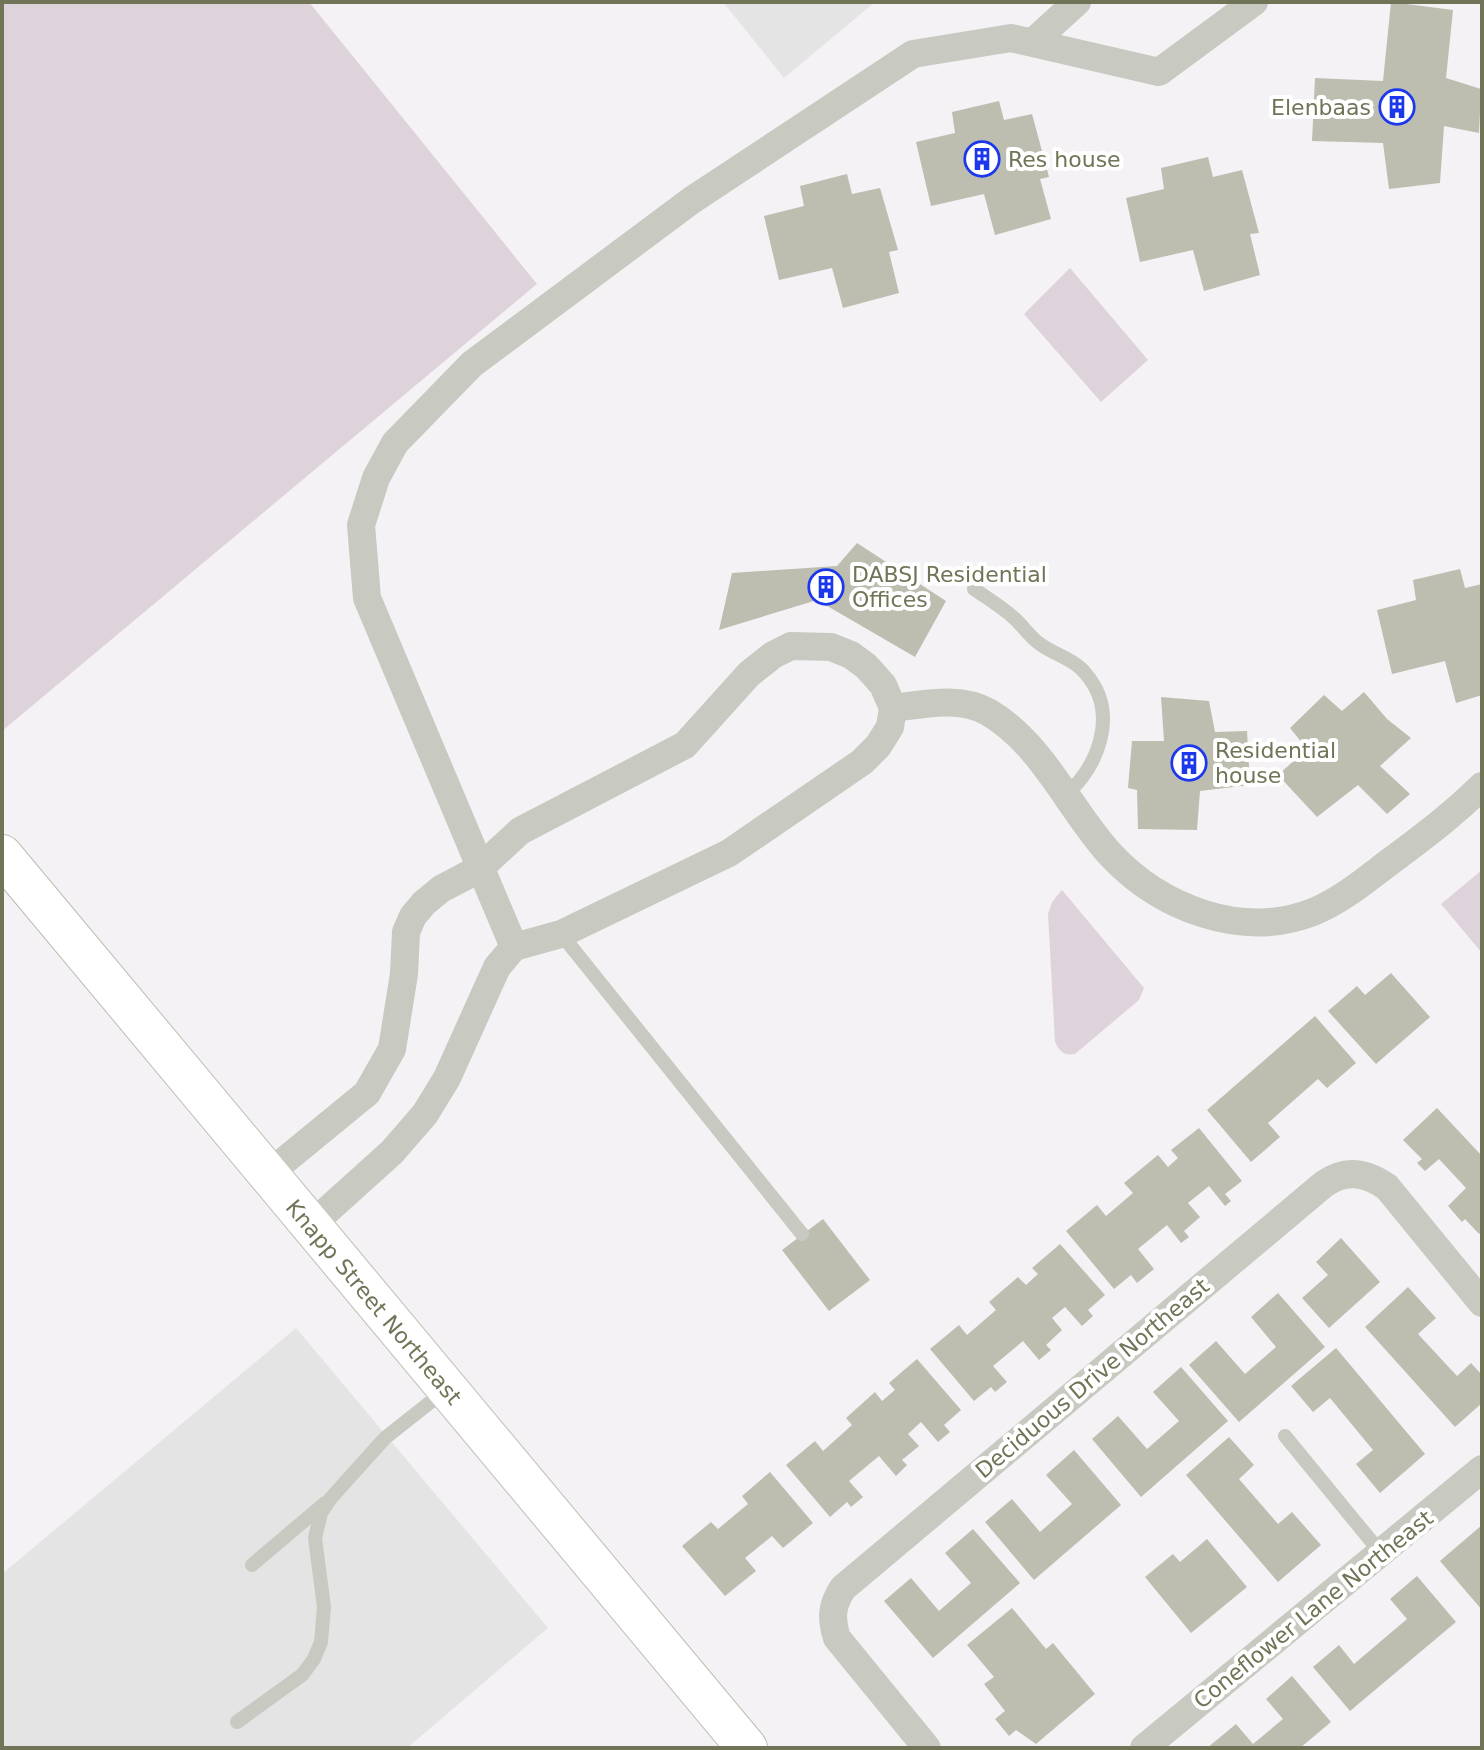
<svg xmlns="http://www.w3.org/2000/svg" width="1484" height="1750" viewBox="0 0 1484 1750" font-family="'DejaVu Sans',sans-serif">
<rect width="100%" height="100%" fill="#f5f2f6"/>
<g fill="#e5e4e4">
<path d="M723,2H875L784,78Z"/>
<path d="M296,1328L548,1628L407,1748H2V1574Z"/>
</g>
<g fill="#ded3db">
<path d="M2,2H309L537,284L2,731Z"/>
<path d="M1070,268L1148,360L1101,402L1024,314Z"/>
<path d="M1482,870V953L1441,904Z"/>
<path d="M1062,890L1144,988L1139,1000L1075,1054C1064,1056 1060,1052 1055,1042L1048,914L1052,902Z"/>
</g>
<g fill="#bdbdb0">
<path d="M1391,2L1453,10L1446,78L1481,89L1479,133L1444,126L1440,183L1389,189L1383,143L1312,141L1315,78L1383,81Z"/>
<path d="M999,101L1004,120L1032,114L1049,177L1040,179L1051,219L995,235L984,194L931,206L916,142L955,133L952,112Z"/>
<path d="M1208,157L1213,177L1242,170L1259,233L1250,234L1260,275L1204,291L1193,250L1140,262L1126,198L1164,189L1161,168Z"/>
<path d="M847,174L852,194L880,188L898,250L889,252L899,293L843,308L832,268L779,280L764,216L804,206L800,186Z"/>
<path d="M857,543L946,601L915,657L817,600L719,630L732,573L837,566Z"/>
<path d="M1460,569L1465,588L1482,584V695L1456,703L1445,661L1392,674L1377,610L1416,600L1413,580Z"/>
<path d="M1364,692L1387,719L1411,738L1380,766L1410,794L1387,814L1358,785L1317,817L1278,775L1307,749L1290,728L1324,695L1342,711Z"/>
<path d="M1161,697L1209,701L1215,732L1247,731L1250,785L1200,791L1197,830L1138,829L1137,790L1128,788L1132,741H1164Z"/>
<path d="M1391,973L1430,1017L1376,1064L1328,1011L1357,986L1365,995Z"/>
<path d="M1315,1016L1356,1063L1327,1088L1318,1079L1268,1123L1280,1137L1251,1162L1207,1110Z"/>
<path d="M1437,1108L1482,1156V1231L1479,1234L1465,1219L1462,1222L1448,1206L1466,1188L1439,1159L1425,1171L1417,1163L1422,1159L1403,1140Z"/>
<path d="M1199,1128L1242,1181L1225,1194L1231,1201L1225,1206L1209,1186L1188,1203L1200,1217L1184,1231L1189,1237L1181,1243L1167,1225L1138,1249L1154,1269L1137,1283L1131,1275L1114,1289L1066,1231L1097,1205L1106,1216L1133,1193L1124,1183L1158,1155L1168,1167L1178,1158L1171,1150Z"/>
<path d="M823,1219L870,1280L829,1311L782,1250Z"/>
<path d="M1341,1238L1380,1282L1329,1328L1302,1298L1328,1275L1316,1262Z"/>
<path d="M1060,1244L1105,1295L1088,1310L1093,1316L1082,1326L1065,1307L1052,1318L1062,1330L1046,1345L1051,1350L1039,1360L1023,1341L993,1366L1007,1382L995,1392L991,1387L974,1401L930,1349L959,1325L967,1335L996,1310L989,1302L1018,1277L1026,1285L1038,1274L1032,1268Z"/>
<path d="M1408,1287L1436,1318L1418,1334L1457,1376L1471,1363L1482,1375V1403L1455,1427L1365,1327Z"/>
<path d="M1278,1293L1325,1347L1239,1422L1189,1365L1216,1341L1245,1374L1276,1347L1251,1317Z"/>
<path d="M1336,1348L1425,1454L1380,1493L1356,1464L1373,1450L1330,1398L1313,1412L1291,1386Z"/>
<path d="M917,1359L961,1410L944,1425L950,1432L938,1442L921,1422L908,1434L919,1446L902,1460L907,1465L896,1476L879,1456L849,1481L863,1497L851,1507L847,1502L830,1517L786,1465L815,1441L823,1451L852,1425L846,1418L875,1392L882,1401L895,1390L889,1383Z"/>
<path d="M1181,1367L1228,1421L1141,1497L1092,1439L1118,1416L1147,1449L1179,1421L1153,1392Z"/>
<path d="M1229,1437L1254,1465L1239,1479L1278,1524L1292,1512L1321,1545L1278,1582L1186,1475Z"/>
<path d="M1074,1450L1121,1505L1034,1580L985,1522L1012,1499L1040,1532L1072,1504L1046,1475Z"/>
<path d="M770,1472L813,1523L783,1548L772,1536L745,1558L756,1571L725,1596L682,1546L711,1522L718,1529L748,1504L742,1496Z"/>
<path d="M1482,1525V1610L1440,1561Z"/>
<path d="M973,1529L1020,1583L933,1658L884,1601L911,1578L939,1611L971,1583L945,1553Z"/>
<path d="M1207,1539L1247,1587L1191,1633L1145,1577L1173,1554L1180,1562Z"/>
<path d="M1417,1576L1456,1622L1350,1711L1313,1667L1339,1645L1354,1664L1407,1619L1390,1599Z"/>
<path d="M1012,1608L1046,1649L1053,1643L1095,1694L1036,1744L1016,1730L1009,1736L995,1719L1005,1711L984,1684L994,1677L967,1645Z"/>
<path d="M1292,1676L1331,1722L1300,1748H1207L1236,1724L1253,1744L1283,1719L1266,1699Z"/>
</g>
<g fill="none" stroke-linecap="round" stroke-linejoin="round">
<defs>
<path id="secondary" d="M2,855L747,1748"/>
</defs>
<use href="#secondary" stroke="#bcbdb3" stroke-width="42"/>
<g stroke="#c8c9c0" stroke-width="14">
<path d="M974,589C987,598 1002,607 1014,618C1023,626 1030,637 1040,644C1055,655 1074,659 1086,674C1119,713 1099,765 1066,795"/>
<path d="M561,934L802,1234"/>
<path d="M1285,1436L1381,1553"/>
<path d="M252,1565L325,1503"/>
<path d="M237,1722L302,1675L314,1659L321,1642L324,1607L315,1538L321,1513L331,1498L385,1438L447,1389"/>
</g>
<g stroke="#c8c9c0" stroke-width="28">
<path d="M1033,42L1077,2"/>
<path d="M893,708C924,704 960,696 988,712C1042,743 1069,809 1110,854C1160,908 1242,940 1313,912C1345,899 1371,875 1399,855C1428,833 1456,812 1482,786"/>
<path d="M514,947L367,598L361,525L376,478L395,443L472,364L692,200L913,54L1011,38L1159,72L1254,2"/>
<path d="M267,1175L367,1093L392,1049L404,974L406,932L413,916L424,903L441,889L479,869L520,831L685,745L749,674L773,655L791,646L831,647L851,655L866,666L883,685L893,708L890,727L878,746L862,762L729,853L561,934L514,947L497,967L447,1078L425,1114L392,1152L310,1226"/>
<path d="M927,1748L837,1638C831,1619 831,1606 843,1588L1324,1184C1345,1169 1366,1172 1387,1187L1482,1303"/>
<path d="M1144,1748L1482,1469"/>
</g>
<use href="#secondary" stroke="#fff" stroke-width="40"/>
</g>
<defs>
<symbol id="building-ring" viewBox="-11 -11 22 22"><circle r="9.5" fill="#fff" stroke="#1c38ec" stroke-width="1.5"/><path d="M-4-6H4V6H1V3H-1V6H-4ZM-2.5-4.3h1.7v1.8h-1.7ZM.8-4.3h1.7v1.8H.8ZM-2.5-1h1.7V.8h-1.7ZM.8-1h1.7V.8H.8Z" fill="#1c38ec"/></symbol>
</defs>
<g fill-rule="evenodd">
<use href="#building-ring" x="1377" y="87" width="40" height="40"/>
<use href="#building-ring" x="962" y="139" width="40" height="40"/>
<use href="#building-ring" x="806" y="567" width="40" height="40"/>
<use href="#building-ring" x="1169" y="743" width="40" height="40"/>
</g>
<g text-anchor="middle" stroke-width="8" stroke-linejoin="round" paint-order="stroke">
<g font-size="22" fill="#717457" stroke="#fff" text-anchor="start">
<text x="1371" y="115" text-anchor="end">Elenbaas</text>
<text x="1008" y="167">Res house</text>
<text x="852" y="582">DABSJ Residential<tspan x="852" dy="25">Offices</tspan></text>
<text x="1215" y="758">Residential<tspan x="1215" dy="25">house</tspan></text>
</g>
<g font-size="22" fill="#717457" stroke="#fff">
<text transform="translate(374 1302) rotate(50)" y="8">Knapp Street Northeast</text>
<text transform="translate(1092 1378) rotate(-40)" y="8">Deciduous Drive Northeast</text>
<text transform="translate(1313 1609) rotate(-39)" y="8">Coneflower Lane Northeast</text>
</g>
</g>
<rect width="1484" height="1750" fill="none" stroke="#717457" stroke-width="8"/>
</svg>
